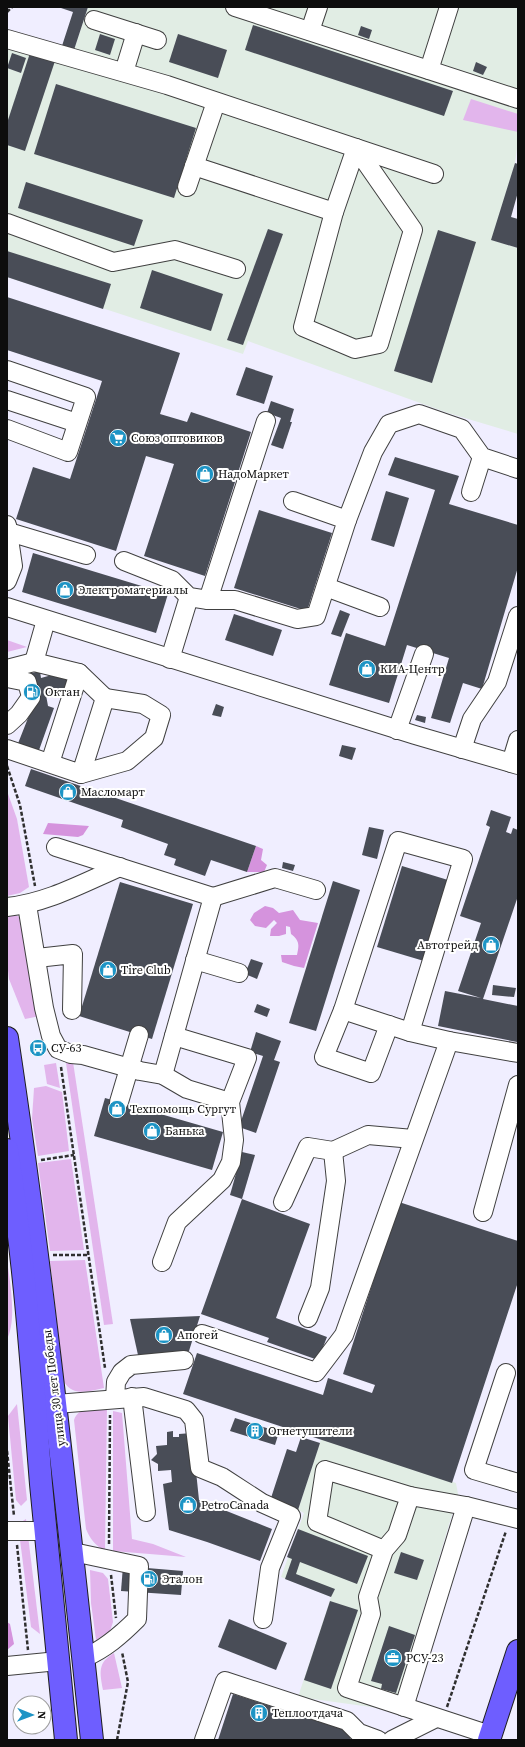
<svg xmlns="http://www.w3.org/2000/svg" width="525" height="1747" viewBox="0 0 525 1747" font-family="'Source Serif 4',serif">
<rect width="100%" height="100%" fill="#f0eeff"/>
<g fill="#e1ede4">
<path d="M88,7H518V141L515,163L492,240L518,248V434L448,413L248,341L243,354L7,277V43L73,53Z"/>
<path d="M321,1439L456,1483L458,1494L455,1505L393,1710L298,1697L331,1597L281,1577L304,1513L298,1510Z"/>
</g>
<g fill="#e2b5ec">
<path d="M471,99L518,114V132L463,120Z"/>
<path d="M7,640L27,647L7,652Z"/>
<path d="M7,791L17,819L29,887L20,893L7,896Z"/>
<path d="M11,912L19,917L40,1016L25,1019L9,979L7,962V913Z"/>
<path d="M73,1062L113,1324L104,1325L66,1063Z"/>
<path d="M56,1063L60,1088L47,1084L44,1065Z"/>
<path d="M46,1086L62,1092L69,1151L38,1156L32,1119L34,1088Z"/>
<path d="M71,1159L84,1250L50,1251L38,1163Z"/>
<path d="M7,1260C10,1282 17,1320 7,1339Z"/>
<path d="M85,1260L104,1388C89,1391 74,1397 64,1382L50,1261Z"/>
<path d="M17,1404L27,1500L21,1506L16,1500L8,1416Z"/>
<path d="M107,1406L105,1551C95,1545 90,1539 86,1529L74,1420C79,1406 94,1408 107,1406Z"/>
<path d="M113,1411L122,1413L132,1539L153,1544L186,1557L113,1551Z"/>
<path d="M26,1519L40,1634L31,1627L18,1524Z"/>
<path d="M90,1570L103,1573L108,1579L113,1622L110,1631L96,1640L91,1603Z"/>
<path d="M114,1653L122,1688L103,1690C100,1673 97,1663 114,1653Z"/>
</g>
<g fill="#d593dd">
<path d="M48,823L89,826L83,835L78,837L43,834Z"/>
<path d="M256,846L263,849L261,860L267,865L264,872H247Z"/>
<path d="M265,906L273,908L279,913L293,910L300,920L318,923L304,968L294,966L282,962L281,955H297C299,945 300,941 291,934L290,927L286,926V934L279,936H270L271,929L277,923L274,920L266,928L255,926L250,920L254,913Z"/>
<path d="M7,1622L10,1624L14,1644L7,1650Z"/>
</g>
<g fill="#494d57">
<path d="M58,7H88L73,53L61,49L73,12Z"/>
<path d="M253,25L453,91L444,116L245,50Z"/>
<path d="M361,26L372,30L369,39L358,35Z"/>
<path d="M100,34L115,39L110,55L95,50Z"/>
<path d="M178,34L227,50L218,78L169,62Z"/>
<path d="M31,50L56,58L25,151L7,145V123Z"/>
<path d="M12,53L26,58L21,73L7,68Z"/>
<path d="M476,62L487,67L483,75L473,71Z"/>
<path d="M56,84L196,128L174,198L34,154Z"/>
<path d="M515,163L518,164V192L511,217L518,219V248L491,240Z"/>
<path d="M26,182L143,220L134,246L18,208Z"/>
<path d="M268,229L283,234L243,345L227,340Z"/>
<path d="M438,230L476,242L432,383L394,371Z"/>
<path d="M7,251L111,284L103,309L7,277Z"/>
<path d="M152,270L223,294L211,331L140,308Z"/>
<path d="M7,297L180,353L160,414L187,422L191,412L251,432L205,576L144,556L174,464L146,456L116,551L16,519L33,467L70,479L102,381L7,350Z"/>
<path d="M246,367L273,376L264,404L236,395Z"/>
<path d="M271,401L294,409L290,422H292L283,449L271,445L281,418L267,413Z"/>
<path d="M395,457L459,476L449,504L518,525V567L482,689L463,683L450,723L431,718L449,658L407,645L389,703L329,685L346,633L385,646L435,490L388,475Z"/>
<path d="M386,491L409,498L394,547L371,540Z"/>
<path d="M259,510L332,533L307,611L234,588Z"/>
<path d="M33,553L168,594L156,633L22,592Z"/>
<path d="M340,610L350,614L341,637L331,634Z"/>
<path d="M234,614L282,630L273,656L225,640Z"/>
<path d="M40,671L41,678L66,671L70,688L46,695L48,706L54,708L38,753L17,746L30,713L20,676Z"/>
<path d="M216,704L224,707L221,717L212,715Z"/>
<path d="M417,715L426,717L425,723L415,720Z"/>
<path d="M342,745L356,748L352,760L339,756Z"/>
<path d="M31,769L256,846L247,872L211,860L205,876L174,865L176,859L164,855L168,844L121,827L123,820L25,786Z"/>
<path d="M491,810L511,817L506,832L511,834L513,828L518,830V896L483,999L518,1006L517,1042L438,1026L445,991L481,998L458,991L481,923L460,916L490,827L486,825Z"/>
<path d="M369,827L384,830L377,859L362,855Z"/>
<path d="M283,862L295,865L293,871L282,868Z"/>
<path d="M402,866L448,880L424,961L377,947Z"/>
<path d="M333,881L360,890L316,1031L289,1023Z"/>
<path d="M120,882L193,904L152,1039L79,1016Z"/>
<path d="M251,959L263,963L257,979L245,974Z"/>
<path d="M493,985L516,988L514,997L492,995Z"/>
<path d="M257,1004L270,1009L267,1017L254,1012Z"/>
<path d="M256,1032L281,1041L274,1060L280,1062L256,1133L239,1127L263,1056L250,1052Z"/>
<path d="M105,1098L223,1132L212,1170L94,1136Z"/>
<path d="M242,1152L255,1155L242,1199L230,1195Z"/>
<path d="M242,1199L310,1224L276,1318L327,1337L318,1360L267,1342L269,1338L201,1314Z"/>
<path d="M399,1202L518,1241V1282L452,1483L183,1394L197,1353L323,1395L328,1378L372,1393L375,1385L343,1374Z"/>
<path d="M200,1316L189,1351L138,1355L130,1319Z"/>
<path d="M235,1418L279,1432L275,1445L230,1431Z"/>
<path d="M173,1431V1437H179V1434L192,1433L199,1500L272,1529L260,1561L207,1542L169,1530L163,1484L172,1482L171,1470L158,1471V1464L151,1460L157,1454L156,1446L167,1445V1432Z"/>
<path d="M301,1437L320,1443L298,1510L270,1501L287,1449L296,1452Z"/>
<path d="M298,1529L368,1556L357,1584L300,1562L296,1574L335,1589L331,1597L285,1579L292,1559L287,1557Z"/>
<path d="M401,1552L424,1560L417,1580L394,1573Z"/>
<path d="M123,1566L183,1571L181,1595L121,1591Z"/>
<path d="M330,1601L358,1610L331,1689L304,1680Z"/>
<path d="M229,1619L287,1643L276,1670L218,1647Z"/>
<path d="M389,1626L415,1635L396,1693L381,1689L382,1684L371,1681Z"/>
<path d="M233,1694L352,1732L350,1740H218Z"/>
</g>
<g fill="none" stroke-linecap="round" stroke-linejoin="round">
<defs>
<g id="minor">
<path d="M235,7L518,99"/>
<path d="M94,20L157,40"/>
<path d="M310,31L318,7"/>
<path d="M7,39L167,85L434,174"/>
<path d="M429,70L449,7"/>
<path d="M124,72L136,33"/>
<path d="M356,148L413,230L379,344L355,349L303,327L334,212Z"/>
<path d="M194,166L334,212"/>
<path d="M187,187L216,102"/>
<path d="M7,223L113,262L175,250L236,269"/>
<path d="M7,370L86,397L68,452L7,429"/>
<path d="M7,400L77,423"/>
<path d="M471,492L482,457"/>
<path d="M347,520L373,452L389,424L419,414L462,429L482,457L518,469"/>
<path d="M7,525L13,566L7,581"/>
<path d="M9,532L86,555"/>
<path d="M124,561L172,580L189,597L208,600H235L297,619L316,616L347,520L293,501"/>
<path d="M326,587L380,607"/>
<path d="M208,600L266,421"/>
<path d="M7,607L415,735L518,765"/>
<path d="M170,659L189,597"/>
<path d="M34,662L46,620"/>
<path d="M7,669L34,662L79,673L105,698L81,774L7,749"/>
<path d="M7,678L27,682L31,697L19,714L7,725"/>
<path d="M397,730L424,654"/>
<path d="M462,749L472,719L497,682L518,616"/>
<path d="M50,763L79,673"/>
<path d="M511,763L518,740"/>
<path d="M81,774L127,761L154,738L161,715L143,704L105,698"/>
<path d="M56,847L213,897L163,1075"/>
<path d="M213,897L275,878L316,890"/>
<path d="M27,905L44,1008L51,1036L58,1049L71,1054L83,1055L140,1071L163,1075L187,1089L230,1102"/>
<path d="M7,907C47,903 83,883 120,867"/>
<path d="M37,958L73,954L72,1010"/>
<path d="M195,960L239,973"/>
<path d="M343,1010L410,1032L449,1041L518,1053"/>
<path d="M389,1025L371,1073L324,1057L343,1010L398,841L463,859L410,1032"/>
<path d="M119,1102L139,1035"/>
<path d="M283,1202L308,1147L333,1151L368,1135L413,1139"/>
<path d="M483,1212L518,1085"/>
<path d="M162,1262L177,1222L222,1180L231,1162L234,1140L230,1102L247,1058L174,1036"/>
<path d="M308,1318L320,1288L336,1181L333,1151"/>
<path d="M202,1334L316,1372L344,1335L449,1041"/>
<path d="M506,1373L474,1470L518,1483"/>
<path d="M132,1397L146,1512"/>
<path d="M115,1399L116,1382L122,1372L131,1365L184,1360"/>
<path d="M56,1404L144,1397L186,1410L194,1420L200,1468L222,1477L262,1503L291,1516L270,1568L263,1619"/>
<path d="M410,1496L397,1535L384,1550L368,1597L371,1614L347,1688L490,1735"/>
<path d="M7,1531H45"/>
<path d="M384,1550L317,1522L325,1470L410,1496L466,1506L518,1519"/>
<path d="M73,1552L139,1566L137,1619C121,1635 105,1649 84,1658"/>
<path d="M7,1666L58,1661"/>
<path d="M404,1707L466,1506"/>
<path d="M204,1740L225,1681L347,1721L359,1733L378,1740"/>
<path d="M392,1740L436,1718"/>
</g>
<g id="major">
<path d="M7,1038C42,1271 67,1505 92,1740"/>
<path d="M7,1150C25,1260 32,1372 41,1484C49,1569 58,1655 66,1740"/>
<path d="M489,1740L518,1651"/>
</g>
</defs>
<use href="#minor" stroke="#404040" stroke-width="20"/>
<use href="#major" stroke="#1e1e1e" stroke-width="24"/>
<g stroke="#2f2f2f" stroke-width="2.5" stroke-dasharray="4 2" stroke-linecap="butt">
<path d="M7,12L12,7"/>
<path d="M7,766L20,805L35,886"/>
<path d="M61,1067L105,1368"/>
<path d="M41,1160L74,1155"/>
<path d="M53,1255H88"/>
<path d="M7,1451L14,1516"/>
<path d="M109,1544L110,1415"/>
<path d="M17,1545L28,1650"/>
<path d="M111,1575L116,1618"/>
<path d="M447,1707L506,1531"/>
<path d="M117,1740L128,1682L122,1652"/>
</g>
<use href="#minor" stroke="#fff" stroke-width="18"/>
<use href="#major" stroke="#6e5eff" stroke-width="22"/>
</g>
<defs>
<symbol id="supermarket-disc" viewBox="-11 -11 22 22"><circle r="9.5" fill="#1d94c5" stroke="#fff"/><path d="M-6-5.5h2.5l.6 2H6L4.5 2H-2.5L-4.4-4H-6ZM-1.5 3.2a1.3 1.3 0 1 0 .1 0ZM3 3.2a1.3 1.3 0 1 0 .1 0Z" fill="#fff"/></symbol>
<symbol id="shop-disc" viewBox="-11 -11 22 22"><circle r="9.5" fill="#1d94c5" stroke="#fff"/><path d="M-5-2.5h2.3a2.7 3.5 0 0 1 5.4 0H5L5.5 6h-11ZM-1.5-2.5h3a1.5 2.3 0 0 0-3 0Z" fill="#fff"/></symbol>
<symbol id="fuel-disc" viewBox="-11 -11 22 22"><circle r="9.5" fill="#1d94c5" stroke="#fff"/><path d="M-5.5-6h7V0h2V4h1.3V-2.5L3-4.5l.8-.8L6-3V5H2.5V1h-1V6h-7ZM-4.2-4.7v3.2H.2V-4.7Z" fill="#fff"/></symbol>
<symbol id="bus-disc" viewBox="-11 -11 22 22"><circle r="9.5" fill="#1d94c5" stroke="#fff"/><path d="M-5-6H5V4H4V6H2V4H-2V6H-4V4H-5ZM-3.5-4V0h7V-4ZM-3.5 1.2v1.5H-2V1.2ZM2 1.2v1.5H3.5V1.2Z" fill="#fff"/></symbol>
<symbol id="building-disc" viewBox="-11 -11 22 22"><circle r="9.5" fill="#1d94c5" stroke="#fff"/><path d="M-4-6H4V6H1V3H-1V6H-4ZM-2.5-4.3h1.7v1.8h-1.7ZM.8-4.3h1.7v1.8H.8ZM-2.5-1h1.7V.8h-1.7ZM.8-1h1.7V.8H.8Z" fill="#fff"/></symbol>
<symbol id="office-disc" viewBox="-11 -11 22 22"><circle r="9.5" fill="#1d94c5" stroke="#fff"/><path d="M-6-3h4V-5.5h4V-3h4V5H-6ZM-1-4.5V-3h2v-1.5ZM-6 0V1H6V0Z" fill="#fff"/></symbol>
</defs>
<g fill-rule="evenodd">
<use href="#supermarket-disc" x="108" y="428" width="20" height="20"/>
<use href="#shop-disc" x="195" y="464" width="20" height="20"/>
<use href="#shop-disc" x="55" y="580" width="20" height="20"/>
<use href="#shop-disc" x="357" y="659" width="20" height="20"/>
<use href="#fuel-disc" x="22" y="682" width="20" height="20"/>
<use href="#shop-disc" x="58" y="782" width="20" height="20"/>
<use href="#shop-disc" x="481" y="935" width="20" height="20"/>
<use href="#shop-disc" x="98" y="960" width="20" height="20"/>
<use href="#bus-disc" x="28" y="1038" width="20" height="20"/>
<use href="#shop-disc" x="107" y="1099" width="20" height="20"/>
<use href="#shop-disc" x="142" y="1121" width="20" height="20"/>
<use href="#shop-disc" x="154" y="1325" width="20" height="20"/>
<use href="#building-disc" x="245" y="1421" width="20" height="20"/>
<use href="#shop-disc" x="178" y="1495" width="20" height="20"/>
<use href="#fuel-disc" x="139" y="1569" width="20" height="20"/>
<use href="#office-disc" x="383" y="1648" width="20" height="20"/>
<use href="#building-disc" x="249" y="1703" width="20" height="20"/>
</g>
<g text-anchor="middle" stroke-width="4" stroke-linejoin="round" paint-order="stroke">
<g font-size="12" fill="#0d0d0d" stroke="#fff" text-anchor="start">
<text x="131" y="442">Союз оптовиков</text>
<text x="218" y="478">НадоМаркет</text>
<text x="78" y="594">Электроматериалы</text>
<text x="380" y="673">КИА-Центр</text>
<text x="45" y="696">Октан</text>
<text x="81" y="796">Масломарт</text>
<text x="478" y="949" text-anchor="end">Автотрейд</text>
<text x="121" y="974">Tire Club</text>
<text x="51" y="1052">СУ-63</text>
<text x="130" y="1113">Техпомощь Сургут</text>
<text x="165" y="1135">Банька</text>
<text x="177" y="1339">Апогей</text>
<text x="268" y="1435">Огнетушители</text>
<text x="201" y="1509">PetroCanada</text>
<text x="162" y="1583">Эталон</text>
<text x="406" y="1662">РСУ-23</text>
<text x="272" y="1717">Теплоотдача</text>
</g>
<g font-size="12" fill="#0d0d0d" stroke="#fff">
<text transform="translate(54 1388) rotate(-97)" y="4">улица 30 лет Победы</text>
</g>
</g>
<rect width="525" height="1747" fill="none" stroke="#0d0d0d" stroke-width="16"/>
<g transform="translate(32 1715) rotate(91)"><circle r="19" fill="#ffffff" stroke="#9e9e9e"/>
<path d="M0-3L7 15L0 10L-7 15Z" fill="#1d94c5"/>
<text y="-6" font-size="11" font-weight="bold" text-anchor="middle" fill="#0d0d0d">N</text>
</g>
</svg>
